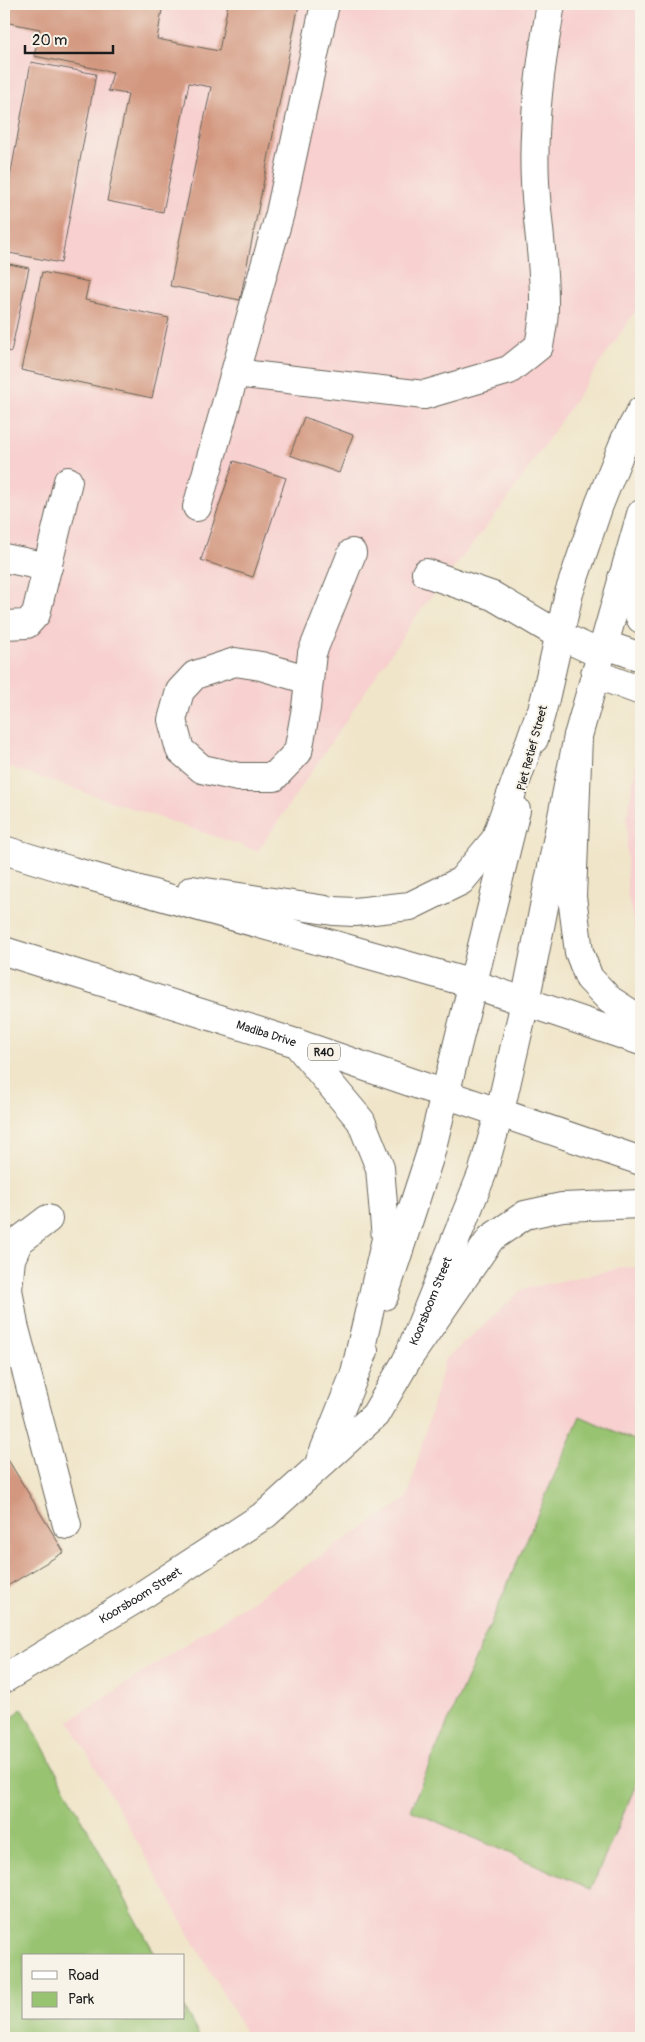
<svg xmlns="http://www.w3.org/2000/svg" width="645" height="2042" viewBox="0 0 645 2042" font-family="Pangolin,sans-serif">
<rect width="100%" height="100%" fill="#f7f3e8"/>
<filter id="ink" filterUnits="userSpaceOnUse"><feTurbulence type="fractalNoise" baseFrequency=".02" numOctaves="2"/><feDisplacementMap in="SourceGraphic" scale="10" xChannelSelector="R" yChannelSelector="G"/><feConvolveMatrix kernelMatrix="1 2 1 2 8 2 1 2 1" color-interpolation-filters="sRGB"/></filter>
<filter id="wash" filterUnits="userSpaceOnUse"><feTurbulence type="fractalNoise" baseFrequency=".0096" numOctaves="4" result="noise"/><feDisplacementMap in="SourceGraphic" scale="20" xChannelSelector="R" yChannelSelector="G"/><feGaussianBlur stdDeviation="1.12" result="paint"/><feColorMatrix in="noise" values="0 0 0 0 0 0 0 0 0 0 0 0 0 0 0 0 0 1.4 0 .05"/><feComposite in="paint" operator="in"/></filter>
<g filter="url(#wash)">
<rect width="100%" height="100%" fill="#f0e5c9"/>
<g fill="#f7d0cf">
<path d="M4,4H641V303L505,503L419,612L258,851L4,765Z"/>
<path d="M641,735V960L627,891V817Z"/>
<path d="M626,1267L641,1268V2038H248L69,1721L407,1499L445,1360L523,1289Z"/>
</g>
<g fill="#98c371" stroke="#5a7046">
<path d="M580,1416L641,1443V1773L591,1889L410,1810Z"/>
<path d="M22,1708L156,1956H24V2018H184V2007L200,2038H4V1727Z"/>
</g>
<g id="blocks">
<g fill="#d3977f">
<path d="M7,4H163L157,39L219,51L228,4H299L240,300L170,286L211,87L189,83L163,212L107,201L128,94L108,91L113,72L34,56L40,29L4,22Z"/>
<path d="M31,62L96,74L61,263L4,252V211Z"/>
<path d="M4,263L29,268L11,352L4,350Z"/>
<path d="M42,272L89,282L85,300L169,318L152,398L21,370Z"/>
<path d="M304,417L353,435L339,473L290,455Z"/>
<path d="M234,461L286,478L253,577L201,560Z"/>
<path d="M4,1453L64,1552L4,1588Z"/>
</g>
</g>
</g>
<g filter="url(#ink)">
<use href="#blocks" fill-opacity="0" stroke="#666259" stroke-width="1"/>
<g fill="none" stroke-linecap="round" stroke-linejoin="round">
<defs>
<g id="minor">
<path d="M235,373L424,395L509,370L539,346C541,334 544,321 544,308C545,266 537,224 535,182C532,123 541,62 551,4"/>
<path d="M197,507L280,213L325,4"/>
<path d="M4,558L48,567"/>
<path d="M426,573L493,596L559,635L600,654"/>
<path d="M622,578L641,619"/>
<path d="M4,625L27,624L36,614L68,481"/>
<path d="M603,644L641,657"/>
<path d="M595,674L641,691"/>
<path d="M309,680L261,666L235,662L195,675L180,691L172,720L180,750L202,769L238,777H274L298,752L306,708L312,653L352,553"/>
<path d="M534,739L545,699L569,593L599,505L625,440L641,411"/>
<path d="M48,1219L19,1241L11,1259L8,1289L14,1325L67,1525"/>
<path d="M384,1296L430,1155L516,810"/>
<path d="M320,1461L364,1351"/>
<path id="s1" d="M4,1679L144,1594L266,1514L375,1415L407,1360L482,1174L500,1111L525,1002L578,736L641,514"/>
</g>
<g id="major">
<path d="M578,736L572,897L579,952L589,978L610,1000L641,1020"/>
<path d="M4,850L72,871L473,984L641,1041"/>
<path d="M192,890L333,911L355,912L410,906L461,881L495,840L539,716"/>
<path id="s2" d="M4,951L296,1043L641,1161"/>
<path d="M296,1043L361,1121L380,1168L386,1239L355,1373"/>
<path d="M407,1360L491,1238L525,1215L562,1207L641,1204"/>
</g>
</defs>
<use href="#minor" stroke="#666259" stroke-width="30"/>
<use href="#major" stroke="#666259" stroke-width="30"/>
<use href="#minor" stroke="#fff" stroke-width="28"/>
<use href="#major" stroke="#fff" stroke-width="28"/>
</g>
</g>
<g text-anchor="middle" stroke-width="4" stroke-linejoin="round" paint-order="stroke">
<rect fill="#f7f3e8" stroke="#5e5c59" stroke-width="1" x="308" y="1043.5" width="32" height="17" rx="4"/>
<g font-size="11" font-weight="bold" fill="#1c1c1c">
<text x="324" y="1056">R40</text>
</g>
<g font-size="12" fill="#1c1c1c" stroke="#f7f3e8">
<text transform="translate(532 748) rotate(-75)" y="4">Piet Retief Street</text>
<text dy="4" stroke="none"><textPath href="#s2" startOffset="275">Madiba Drive</textPath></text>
<text dy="4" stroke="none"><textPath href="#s1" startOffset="584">Koorsboom Street</textPath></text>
<text dy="4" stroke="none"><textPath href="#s1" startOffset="160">Koorsboom Street</textPath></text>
</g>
</g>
<rect width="645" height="2042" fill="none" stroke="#f7f3e8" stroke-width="20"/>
<rect x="22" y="1954" width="162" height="65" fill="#f7f3e8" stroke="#9f9d96"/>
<rect x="32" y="1971" width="25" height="8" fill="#ffffff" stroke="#9f9d96"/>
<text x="68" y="1980" font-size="15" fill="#1c1c1c">Road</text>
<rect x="32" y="1992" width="25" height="15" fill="#98c371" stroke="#9f9d96"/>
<text x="68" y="2004" font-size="15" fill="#1c1c1c">Park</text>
<path d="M25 45v8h88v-8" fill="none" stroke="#1c1c1c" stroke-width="2.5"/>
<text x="32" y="45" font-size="15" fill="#1c1c1c" stroke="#f7f3e8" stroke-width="4" paint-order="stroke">20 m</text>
</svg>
